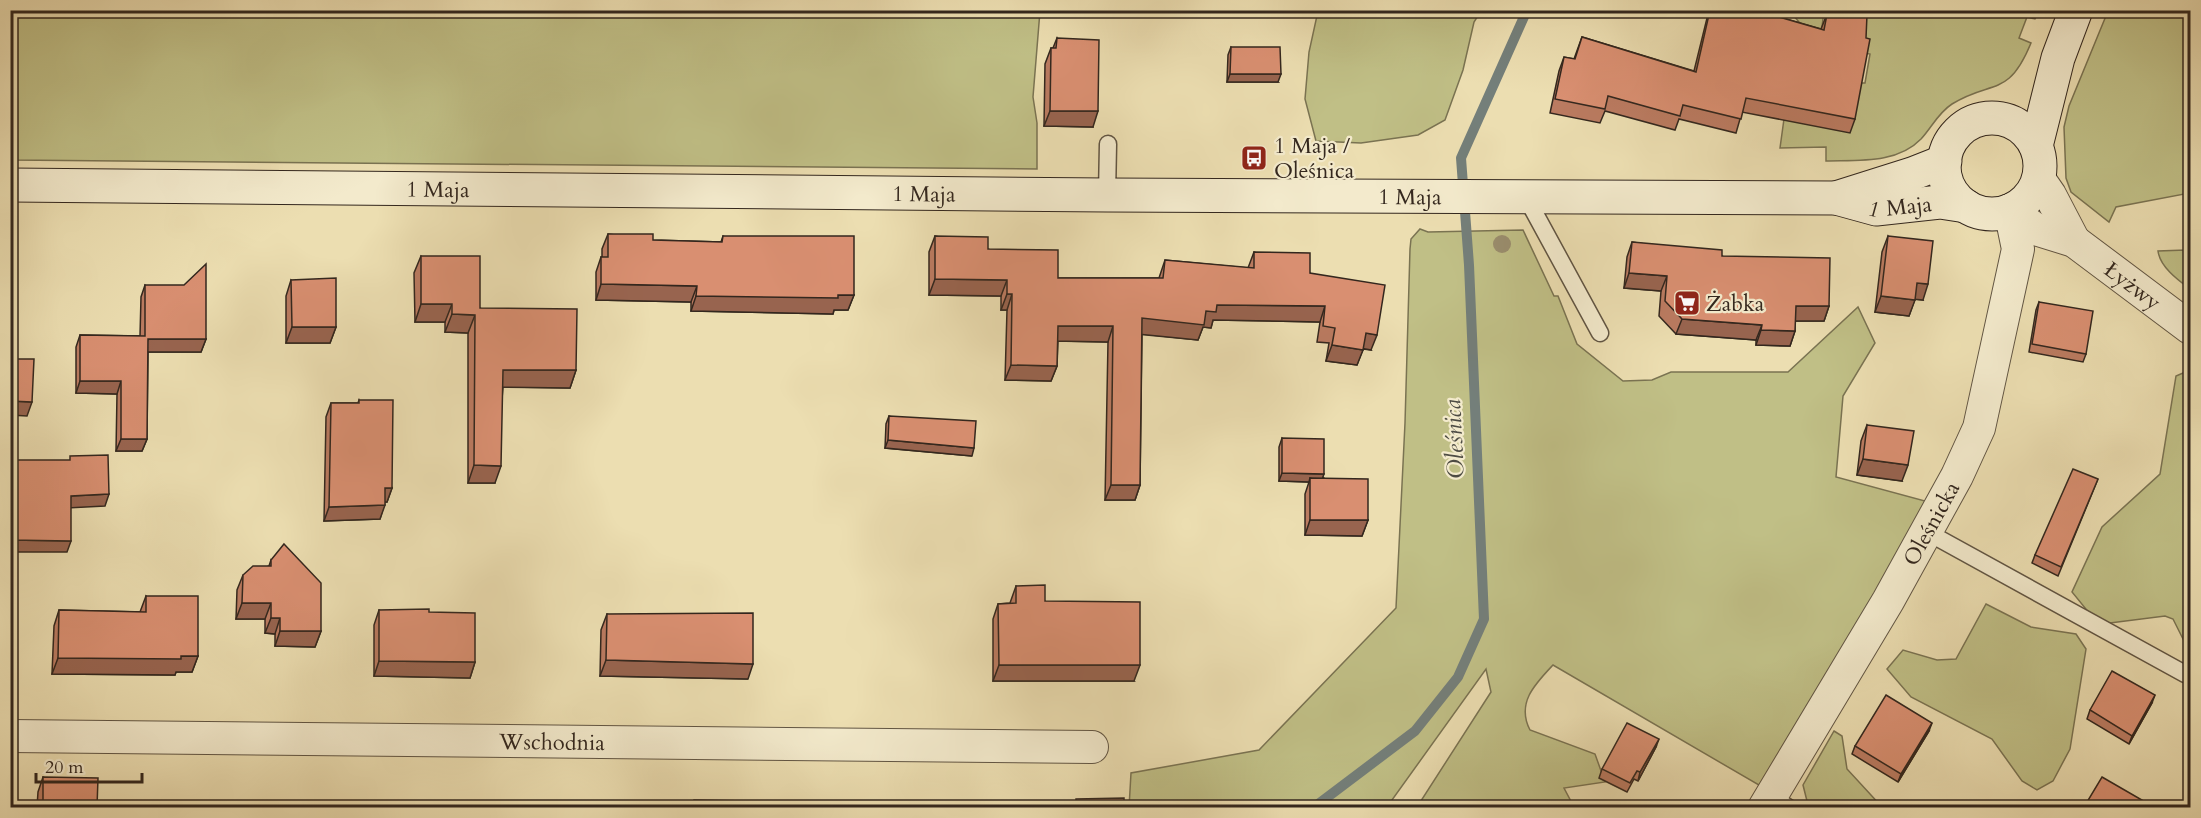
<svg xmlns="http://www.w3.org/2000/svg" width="2201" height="818" viewBox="0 0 2201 818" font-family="Cardo,serif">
<rect width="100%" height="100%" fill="#ecdeb1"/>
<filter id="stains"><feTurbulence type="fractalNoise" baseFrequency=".00333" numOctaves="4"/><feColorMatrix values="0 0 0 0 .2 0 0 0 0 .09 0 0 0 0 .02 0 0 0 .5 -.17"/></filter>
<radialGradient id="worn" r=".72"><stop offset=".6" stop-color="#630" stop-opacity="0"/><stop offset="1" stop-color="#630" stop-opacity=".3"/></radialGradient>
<g fill="#c0bf86" stroke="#7a7352" stroke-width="1.5">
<path d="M11,10L1040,11L1033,97L1037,123V169L11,160Z"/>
<path d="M1318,11H1481L1474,22L1463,70L1445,120L1418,135L1361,143L1316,141L1305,99L1309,52Z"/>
<path d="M1794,11H1824L1822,27L1847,28L1851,11H2039L2035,19L2027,17L2019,38L2031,43C2008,99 1992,79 1952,104C1938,113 1932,127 1921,139C1897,164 1858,160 1826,161V147L1780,148L1784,119L1859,83H1865L1870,54L1843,49L1796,33L1799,22L1793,15Z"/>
<path d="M2108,11H2190V193L2116,207L2109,222L2071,192L2066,178L2064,127L2069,106Z"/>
<path d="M1420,229L1428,232L1523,230L1554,296H1558L1577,344L1623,381L1652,380L1671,372H1788L1858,307L1875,343L1843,396L1836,477L1925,501L1924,511L1764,788L1553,665C1535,684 1516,703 1530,730L1595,754L1605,782L1564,788L1574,807H1417L1491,692L1486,669L1392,800L1383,807L1129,808L1131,773L1259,750L1396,608L1405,423L1410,249L1411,239Z"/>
<path d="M2186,250L2190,258V289C2178,280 2160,267 2158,251Z"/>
<path d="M2190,370V653L2173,619L2165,616L2102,624L2094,619L2072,592L2102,527L2160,474L2176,376Z"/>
<path d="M1986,604L2031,627L2076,634L2086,649L2070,749L2053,781L2037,790L2022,781L1992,739L1911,697L1887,669L1903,650L1937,660L1956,659Z"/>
<path d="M1834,731L1842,736L1847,769L1882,807H1816L1807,801L1803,785Z"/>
</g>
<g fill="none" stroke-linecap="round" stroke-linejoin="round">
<path stroke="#747f7a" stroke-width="10" d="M1313,808L1415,731L1458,677L1484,619L1469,265L1461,158L1527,10"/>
<defs>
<g id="lane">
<path d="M1107,195L1108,144"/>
<path d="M1526,197L1600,333"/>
<path d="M1927,532L2185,674"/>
<path d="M1770,796L1789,808"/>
</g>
<g id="street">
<path d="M2039,179L2050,195L2074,241"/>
<path id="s1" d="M2010,210L2035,229L2074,241L2190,328"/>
<path id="s2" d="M10,736L1092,747"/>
<path id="s3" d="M1764,808L1888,601L1957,476L1979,428L2018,249L2010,210"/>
</g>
<g id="secondary">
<circle cx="1992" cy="166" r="48"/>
<path d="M2036,146L2058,58L2076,10"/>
<path id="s4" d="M10,185L1107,195L1836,198L1876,209L1940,202L1966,206"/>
<path d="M1836,198L1912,174L1945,161"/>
</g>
</defs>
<use href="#lane" stroke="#615543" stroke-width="19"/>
<use href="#street" stroke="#615543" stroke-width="34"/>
<use href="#secondary" stroke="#33271e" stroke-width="35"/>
<use href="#lane" stroke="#f3eacc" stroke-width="16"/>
<use href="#street" stroke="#f3eacc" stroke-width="32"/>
<use href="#secondary" stroke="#f3eacc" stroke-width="33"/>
</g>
<circle fill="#9a8e6e" cx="1502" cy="244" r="9"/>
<g fill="#bb7b61" stroke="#33271e" stroke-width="1.5">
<path d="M1709,10H1755L1821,29L1827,14L1855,119L1850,133L1742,112L1736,133L1679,119L1675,130L1605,111L1600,123L1550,113L1559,71L1564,57L1574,59L1582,37L1694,71Z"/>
<path d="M1057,38L1093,127L1044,126L1045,64L1051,48H1053Z"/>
<path d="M1231,47L1278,82H1227L1228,55Z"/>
<path d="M608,234L653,240L721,242L723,236L854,295L848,310H834L833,314L691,311V302L596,300V272L601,257H602V249Z"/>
<path d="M935,236L988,249L1058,278H1159L1165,260L1248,268L1254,252L1310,273L1371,350L1363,349L1357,365L1326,361L1329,343L1317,342L1320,322L1213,320L1211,328L1203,327L1198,340L1142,334L1140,485L1135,500H1105L1108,342L1058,341L1057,366L1051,381L1005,380L1007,310H1001V296L929,295V252Z"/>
<path d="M1888,236L1923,300L1915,299L1909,316L1875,312L1882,252Z"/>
<path d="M1632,242L1722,256L1829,306L1824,321H1795V331L1790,346L1756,345V340L1676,334L1659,316L1661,291L1624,288L1627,257Z"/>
<path d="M421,256L480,308L576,370L570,388L503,387L495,483H468V333L445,332V322H415L414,273Z"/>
<path d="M291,280L336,327L330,343H286V296Z"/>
<path d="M145,285L206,339L201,352H148L147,439L142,451H116L117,394L76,393V347L80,335L140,336L141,297Z"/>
<path d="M2039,302L2086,354L2083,362L2029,352L2036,310Z"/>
<path d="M359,400L392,488L387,502H385L380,519L324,521L326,417L331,403H358Z"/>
<path d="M889,416L972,456L885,448L886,424Z"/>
<path d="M1867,425L1902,481L1857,475L1861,441Z"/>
<path d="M1282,438L1368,520L1362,536L1305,535V494L1309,482L1279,481V447Z"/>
<path d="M2098,479L2058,576L2032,563L2035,555Z"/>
<path d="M271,560L321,631L315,647L275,646V634L265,633V619H236L237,590L243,575L269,566Z"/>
<path d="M1016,586L1045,601L1134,681H993V619L998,604L1010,603Z"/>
<path d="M146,596L198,656L192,672H176L175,675L52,674L54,626L59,610L140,612Z"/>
<path d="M379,610L475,662L470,678L374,676V625Z"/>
<path d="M607,614L748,679L600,676L601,630Z"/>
<path d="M2152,703L2129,744L2087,719L2090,710Z"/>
<path d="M1929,731L1898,782L1852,754L1855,746Z"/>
<path d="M1656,747L1638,781L1634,779L1627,792L1599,778L1602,769Z"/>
<path d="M43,777L97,807H37L38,792Z"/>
</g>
<g fill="#98644f" stroke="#33271e" stroke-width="1.5">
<path d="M1230,74H1281L1278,82H1227Z"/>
<path d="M1050,111H1098L1093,127L1044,126Z"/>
<path d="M1629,273L1667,276L1661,291L1624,288Z"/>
<path d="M935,279L1007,280L1001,296L929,295Z"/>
<path d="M1917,283L1928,284L1923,300L1911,299Z"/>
<path d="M601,284L697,286L691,302L596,300Z"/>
<path d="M1007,294H1012L1007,310H1001Z"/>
<path d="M854,295L848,310H834L833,314L691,311L696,296Z"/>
<path d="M1881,296L1915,300L1909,316L1875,312Z"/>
<path d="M421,304H452L445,322H415Z"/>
<path d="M1217,305L1325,306L1320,322L1213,320L1211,328L1203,327L1198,340L1137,334L1142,318L1206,311Z"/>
<path d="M1796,306H1829L1824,321H1790Z"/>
<path d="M452,314L475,315L468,333L445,332Z"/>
<path d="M1682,319L1762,325L1756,340L1676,334Z"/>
<path d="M1058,326H1113L1108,342L1052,341Z"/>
<path d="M292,327H336L330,343H286Z"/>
<path d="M1761,330L1795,331L1790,346L1756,345Z"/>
<path d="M1366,333L1377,335L1371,350L1360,348Z"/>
<path d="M148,339H206L201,352H144Z"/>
<path d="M1332,345L1363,350L1357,365L1326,361Z"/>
<path d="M1011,365L1057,366L1051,381L1005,380Z"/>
<path d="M503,370H576L570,388L496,387Z"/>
<path d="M80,381H121L117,394L76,393Z"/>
<path d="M10,401L32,402L27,416L10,415Z"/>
<path d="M121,439H147L142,451H116Z"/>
<path d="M888,440L974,448L972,456L885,448Z"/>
<path d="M1863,459L1908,465L1902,481L1857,475Z"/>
<path d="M474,465L501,466L495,483H468Z"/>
<path d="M1282,473L1324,474L1321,482L1310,478L1309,482L1279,481Z"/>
<path d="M1111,485H1140L1135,500H1105Z"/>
<path d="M385,488H392L387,502H380Z"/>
<path d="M109,494L105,506L67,508L71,496Z"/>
<path d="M385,505L380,519L324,521L329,507Z"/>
<path d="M1310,520H1368L1362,536L1305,535Z"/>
<path d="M10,540L71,541L67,552H10Z"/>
<path d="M242,603H271L265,619H236Z"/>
<path d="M271,618H280L275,634L265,633Z"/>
<path d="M280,631H321L315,647L275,646Z"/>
<path d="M198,656L192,672H176L175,675L52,674L58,658Z"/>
<path d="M606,660L753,664L748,679L600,676Z"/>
<path d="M379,661L475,662L470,678L374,676Z"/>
<path d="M999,665H1140L1134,681H993Z"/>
<path d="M2155,695L2152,703L2129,744L2132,736Z"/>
<path d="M1932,723L1929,731L1898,782L1901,774Z"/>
<path d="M1659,739L1656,747L1638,781L1640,772Z"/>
</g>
<g fill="#d98f71" stroke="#33271e" stroke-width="1.5">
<path d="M1710,10H1755L1824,30L1827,14L1867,15L1866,38L1870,39L1855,119L1746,98L1741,119L1683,105L1680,116L1608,96L1605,109L1555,99L1564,57L1575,59L1582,37L1696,72Z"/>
<path d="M1057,38L1099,40L1098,111H1050L1051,48H1056Z"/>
<path d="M1231,47H1280L1281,74H1230Z"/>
<path d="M608,234H653V240L722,242L723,236H854V295H838V298L696,296L697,286L601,284V257H608Z"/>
<path d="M935,236L988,237V249L1058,250V278H1163L1165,260L1254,268V252L1310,253V273L1385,285L1377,335L1366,333L1363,350L1332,345L1335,328L1323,326L1325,306L1217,305L1216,312L1206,311L1204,325L1142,318L1140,485H1111L1113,326H1058L1057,366L1011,365L1012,294H1007V280L935,279Z"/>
<path d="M1888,236L1933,241L1928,284L1917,283L1915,300L1881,296Z"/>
<path d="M1632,242L1722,250V256L1830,258L1829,306H1796L1795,331L1761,330L1762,325L1682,319L1665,301L1667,276L1629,273Z"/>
<path d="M421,256H480V308L577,309L576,370H503L501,466L474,465L475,315L452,314V304H421Z"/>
<path d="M206,264V339H148L147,439H121V381H80V335L145,336V285H184Z"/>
<path d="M336,278V327H292L291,280Z"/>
<path d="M2039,302L2093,311L2086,354L2032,344Z"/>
<path d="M10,359H34L32,402L10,401Z"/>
<path d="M359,400H393L392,488H385V505L329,507L331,403H359Z"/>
<path d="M889,416L976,421L974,448L888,440Z"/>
<path d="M1867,425L1914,431L1908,465L1863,459Z"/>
<path d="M1282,438L1324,439V474L1282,473Z"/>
<path d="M108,455L109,494L71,496V541L10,540V460H70V456Z"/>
<path d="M2073,469L2098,479L2061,567L2035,555Z"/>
<path d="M1310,478L1368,479V520H1310Z"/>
<path d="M284,544L321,583V631H280V618H271V603H242L243,575L253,566H271V560Z"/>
<path d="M1045,585V601L1140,602V665H999L998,604L1016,603V586Z"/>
<path d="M146,596H198V656H181V659L58,658L59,610L146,612Z"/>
<path d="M429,609V612L475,613V662L379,661V610Z"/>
<path d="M753,613V664L606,660L607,614Z"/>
<path d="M2112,671L2155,695L2132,736L2090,710Z"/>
<path d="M1886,695L1932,723L1901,774L1855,746Z"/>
<path d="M1627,723L1659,739L1640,772L1637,771L1630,783L1602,769Z"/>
<path d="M43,777L98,778L97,807H43Z"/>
<path d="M2102,777L2154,807H2084Z"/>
<path d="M1124,798V807H1076V799Z"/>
<path d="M694,800L749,801V807H694Z"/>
<rect x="887" y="803" width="45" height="4"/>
</g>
<defs>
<symbol id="bus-square" viewBox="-11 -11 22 22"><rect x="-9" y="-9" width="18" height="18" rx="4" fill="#8f2418" stroke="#f3eacc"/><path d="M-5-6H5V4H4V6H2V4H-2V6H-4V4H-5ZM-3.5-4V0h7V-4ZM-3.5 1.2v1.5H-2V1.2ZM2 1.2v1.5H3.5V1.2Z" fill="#fff"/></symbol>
<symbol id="supermarket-square" viewBox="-11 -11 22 22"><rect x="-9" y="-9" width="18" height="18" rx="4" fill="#8f2418" stroke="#f3eacc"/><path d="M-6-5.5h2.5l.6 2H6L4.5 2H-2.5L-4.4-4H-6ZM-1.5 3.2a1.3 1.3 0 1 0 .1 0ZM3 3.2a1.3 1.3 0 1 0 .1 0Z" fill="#fff"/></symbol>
</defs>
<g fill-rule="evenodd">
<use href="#bus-square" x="1239" y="143" width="30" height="30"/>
<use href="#supermarket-square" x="1672" y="288" width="30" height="30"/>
</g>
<g text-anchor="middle" stroke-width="4.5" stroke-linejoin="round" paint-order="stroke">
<g font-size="22" fill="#33271e" stroke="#f3eacc" text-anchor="start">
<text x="1274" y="153">1 Maja /<tspan x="1274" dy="25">Oleśnica</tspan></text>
<text x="1706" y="311">Żabka</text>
</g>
<g font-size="22" fill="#33271e" stroke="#f3eacc">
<text dy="8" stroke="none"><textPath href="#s4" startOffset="428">1 Maja</textPath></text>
<text dy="8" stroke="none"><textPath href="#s4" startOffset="914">1 Maja</textPath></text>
<text dy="8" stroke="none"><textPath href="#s4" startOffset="1400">1 Maja</textPath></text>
<text dy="8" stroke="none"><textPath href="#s4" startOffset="1892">1 Maja</textPath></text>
<text dy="8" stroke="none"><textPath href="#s1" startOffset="146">Łyżwy</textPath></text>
<text dy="8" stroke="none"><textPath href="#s3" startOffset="330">Oleśnicka</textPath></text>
<text dy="8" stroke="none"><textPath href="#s2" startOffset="542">Wschodnia</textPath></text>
</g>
<g font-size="24" font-style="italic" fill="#4e4c44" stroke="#f3eacc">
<text transform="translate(1454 439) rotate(-93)" y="8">Oleśnica</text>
</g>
</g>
<rect width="2201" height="818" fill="none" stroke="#ecdeb1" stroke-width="36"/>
<rect x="12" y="12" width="2177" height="794" fill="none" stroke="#33271e" stroke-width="3"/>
<rect x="18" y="18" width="2165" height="782" fill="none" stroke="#33271e" stroke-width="1.5"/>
<path d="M36 773v9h106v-9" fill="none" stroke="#33271e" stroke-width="3"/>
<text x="45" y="773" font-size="18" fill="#33271e" stroke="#f3eacc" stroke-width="4.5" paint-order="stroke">20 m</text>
<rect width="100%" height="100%" filter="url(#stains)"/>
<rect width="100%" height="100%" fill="url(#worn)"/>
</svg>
